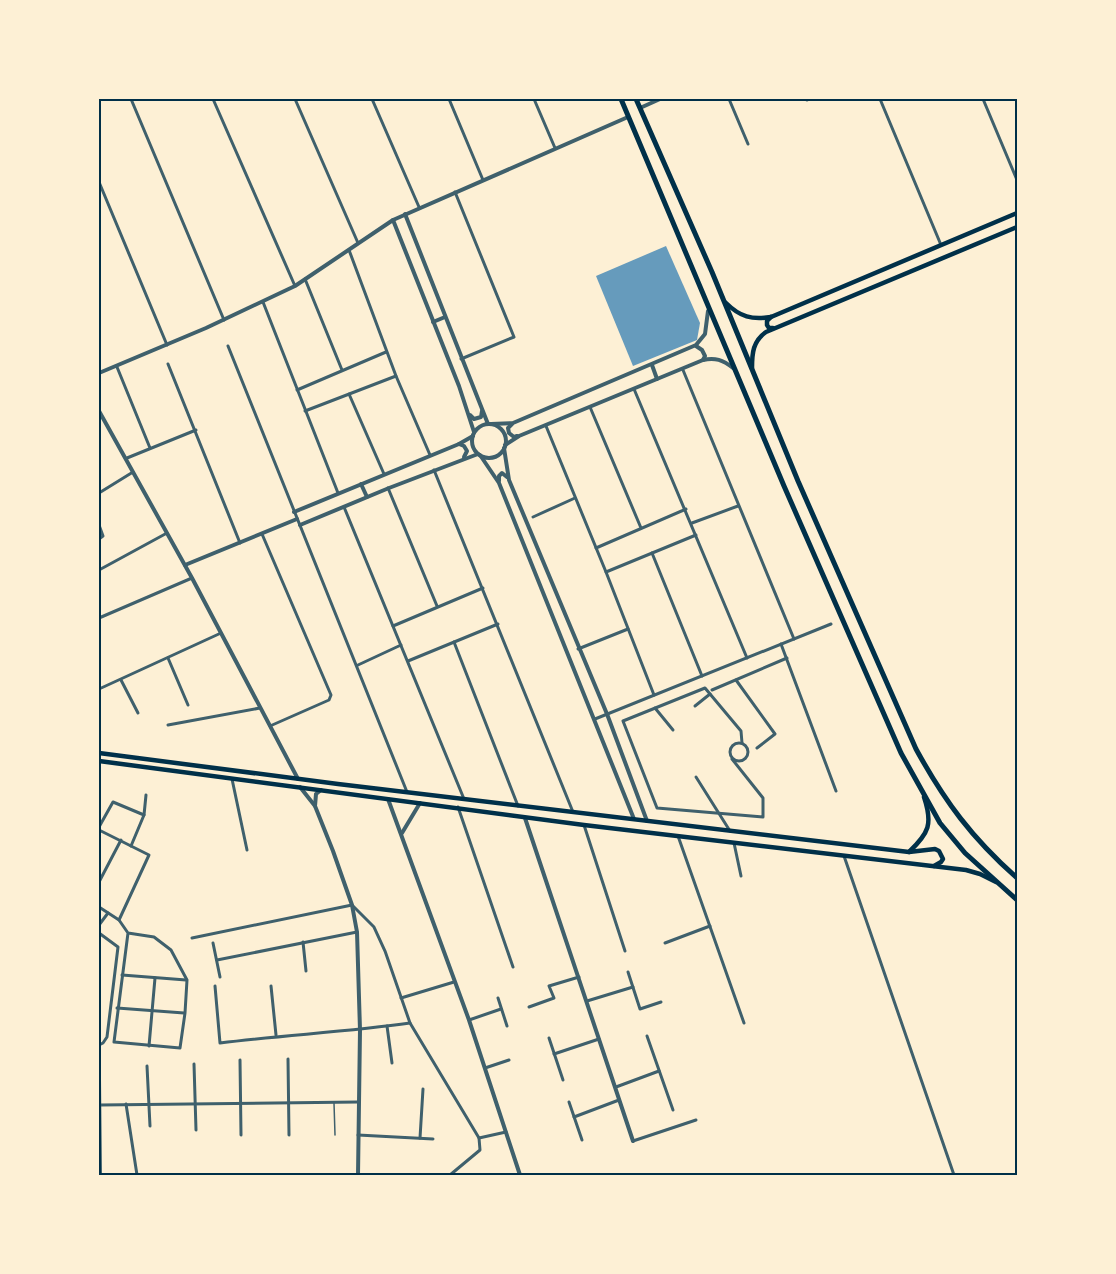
<svg xmlns="http://www.w3.org/2000/svg" width="1116" height="1274" viewBox="0 0 1116 1274" font-family="Literata,serif">
<rect width="100%" height="100%" fill="#fdf0d5"/>
<path fill="#669bbc" d="M666,246L700,323L697,340L633,366L596,276Z"/>
<g fill="none" stroke-linecap="round" stroke-linejoin="round">
<path stroke="#3f606c" stroke-width="1.5" d="M334,1103L335,1135"/>
<g stroke="#3f606c" stroke-width="3">
<path d="M131,99L224,320"/>
<path d="M213,99L295,286"/>
<path d="M295,99L358,243"/>
<path d="M372,99L419,207"/>
<path d="M449,99L483,180"/>
<path d="M534,99L555,148"/>
<path d="M729,99L748,144"/>
<path d="M807,99V100"/>
<path d="M880,99L941,245"/>
<path d="M983,99L1017,180"/>
<path d="M99,182L167,345"/>
<path d="M455,192L514,337L461,359"/>
<path d="M349,250L396,376L430,455"/>
<path d="M305,279L342,370"/>
<path d="M263,302L338,493"/>
<path d="M228,346L407,792"/>
<path d="M168,364L240,543"/>
<path d="M117,367L150,448"/>
<path d="M683,370L794,639"/>
<path d="M634,389L747,658"/>
<path d="M297,390L386,352"/>
<path d="M349,394L384,474"/>
<path d="M590,407L641,528"/>
<path d="M305,411L396,376"/>
<path d="M546,426L606,572L654,695"/>
<path d="M127,458L196,430"/>
<path d="M434,470L573,812"/>
<path d="M388,488L437,606"/>
<path d="M99,493L133,472"/>
<path d="M344,507L464,799"/>
<path d="M533,517L575,498"/>
<path d="M692,523L738,506"/>
<path d="M99,525L103,536L99,539"/>
<path d="M262,534L331,695L329,700L270,726"/>
<path d="M596,548L686,509"/>
<path d="M652,553L702,676"/>
<path d="M99,570L167,533"/>
<path d="M606,572L696,535"/>
<path d="M99,618L192,578"/>
<path d="M393,626L483,588"/>
<path d="M454,642L518,806"/>
<path d="M781,644L836,791"/>
<path d="M578,649L628,629"/>
<path d="M168,658L188,705"/>
<path d="M408,661L498,624"/>
<path d="M358,665L401,645"/>
<path d="M121,680L138,713"/>
<path d="M736,680L775,734L757,748"/>
<path d="M99,689L221,633"/>
<path d="M712,690L787,658"/>
<path d="M695,706L710,694"/>
<path d="M655,708L673,730"/>
<path d="M595,719L831,624"/>
<path d="M168,725L260,708"/>
<circle cx="739" cy="752" r="9"/>
<path d="M732,759L763,798V817L657,808L623,721L705,688L741,731L742,743"/>
<path d="M696,777L730,831"/>
<path d="M232,779L247,850"/>
<path d="M458,807L513,967"/>
<path d="M584,825L625,951"/>
<path d="M99,827L113,802L144,815"/>
<path d="M99,830L149,855L119,920"/>
<path d="M678,836L744,1023"/>
<path d="M734,843L741,876"/>
<path d="M131,846L144,815L146,795"/>
<path d="M844,856L954,1175"/>
<path d="M99,882L121,840"/>
<path d="M99,907L119,920L128,933L114,1042L180,1048L185,1013L187,980L171,950L154,937L128,933"/>
<path d="M99,925L108,913"/>
<path d="M99,933L118,947L107,1037L103,1043L99,1045"/>
<path d="M192,938L352,905L374,927L385,951L410,1023L479,1138L480,1150L450,1175"/>
<path d="M303,942L306,971"/>
<path d="M213,943L220,977"/>
<path d="M665,943L710,926"/>
<path d="M217,960L357,932"/>
<path d="M628,972L640,1009L661,1002"/>
<path d="M122,975L186,980"/>
<path d="M215,986L220,1043C283,1035 347,1032 410,1023"/>
<path d="M271,986L276,1035"/>
<path d="M401,998L454,982"/>
<path d="M498,998L507,1026"/>
<path d="M587,1001L633,987"/>
<path d="M529,1007L554,998L549,986L579,977"/>
<path d="M117,1008L184,1013"/>
<path d="M469,1020L501,1009"/>
<path d="M387,1026L392,1063"/>
<path d="M647,1036L673,1110"/>
<path d="M549,1038L563,1080"/>
<path d="M149,1046L155,978"/>
<path d="M554,1054L599,1039"/>
<path d="M288,1059L289,1135"/>
<path d="M240,1060L241,1135"/>
<path d="M194,1064L196,1130"/>
<path d="M147,1066L150,1126"/>
<path d="M485,1068L509,1060"/>
<path d="M616,1087L659,1071"/>
<path d="M569,1102L582,1140"/>
<path d="M126,1104L137,1175"/>
<path d="M100,1105L358,1102"/>
<path d="M574,1117L619,1100"/>
<path d="M358,1135L433,1139"/>
<path d="M420,1138L423,1089"/>
<path d="M479,1138L506,1132"/>
<path d="M633,1141L696,1120"/>
</g>
<g stroke="#3f606c" stroke-width="4">
<path d="M640,108L660,99"/>
<path d="M405,214L488,424"/>
<path d="M393,220L459,386L474,432"/>
<path d="M433,322L445,317"/>
<path d="M696,346L702,350L705,356L703,360"/>
<path d="M652,365L657,379"/>
<path d="M99,373L206,328L295,286L393,220L628,117"/>
<path d="M99,411L192,578L298,779"/>
<path d="M470,415L474,419L481,417L482,411"/>
<path d="M491,424L513,423L696,345L705,334L708,311"/>
<path d="M512,424L508,428L509,433L514,437L517,436"/>
<circle cx="489" cy="441" r="17"/>
<path d="M459,444L464,446L467,451L464,457"/>
<path d="M505,445L519,436L703,360C715,357 723,360 733,368"/>
<path d="M504,448L509,480L607,714L647,821"/>
<path d="M480,455L499,483L634,819"/>
<path d="M499,481V476L502,473L507,477"/>
<path d="M361,484L367,497"/>
<path d="M294,512L459,444L473,436"/>
<path d="M300,525L389,488L478,454"/>
<path d="M185,565L297,519"/>
<path d="M300,787L315,806L333,851L352,905L357,932L360,1030L358,1175"/>
<path d="M388,799L469,1020L520,1175"/>
<path d="M315,806L316,794L321,790"/>
<path d="M525,818L633,1141"/>
<path d="M402,833L420,803"/>
<path d="M99,1079L100,1175"/>
</g>
<g stroke="#003049" stroke-width="4.5">
<path d="M726,303C740,317 752,320 771,317L1017,213"/>
<path d="M771,317L767,321V325L769,328H773"/>
<path d="M752,368C752,353 753,341 766,332L1017,227"/>
<path d="M99,753L338,784L909,852C929,833 933,824 924,797"/>
<path d="M99,761L584,825L966,870L980,874L996,882"/>
<path d="M909,852L935,849L939,851L943,859L941,862L934,866"/>
</g>
<g stroke="#003049" stroke-width="5">
<path d="M621,99L784,486L901,753L940,823L965,853L1017,900"/>
<path d="M636,99L712,272L798,481L916,749C945,802 972,838 1017,878"/>
</g>
</g>
<rect width="1116" height="1274" fill="none" stroke="#fdf0d5" stroke-width="201"/>
<rect x="100" y="100" width="916" height="1074" fill="none" stroke="#003049" stroke-width="2"/>
</svg>
